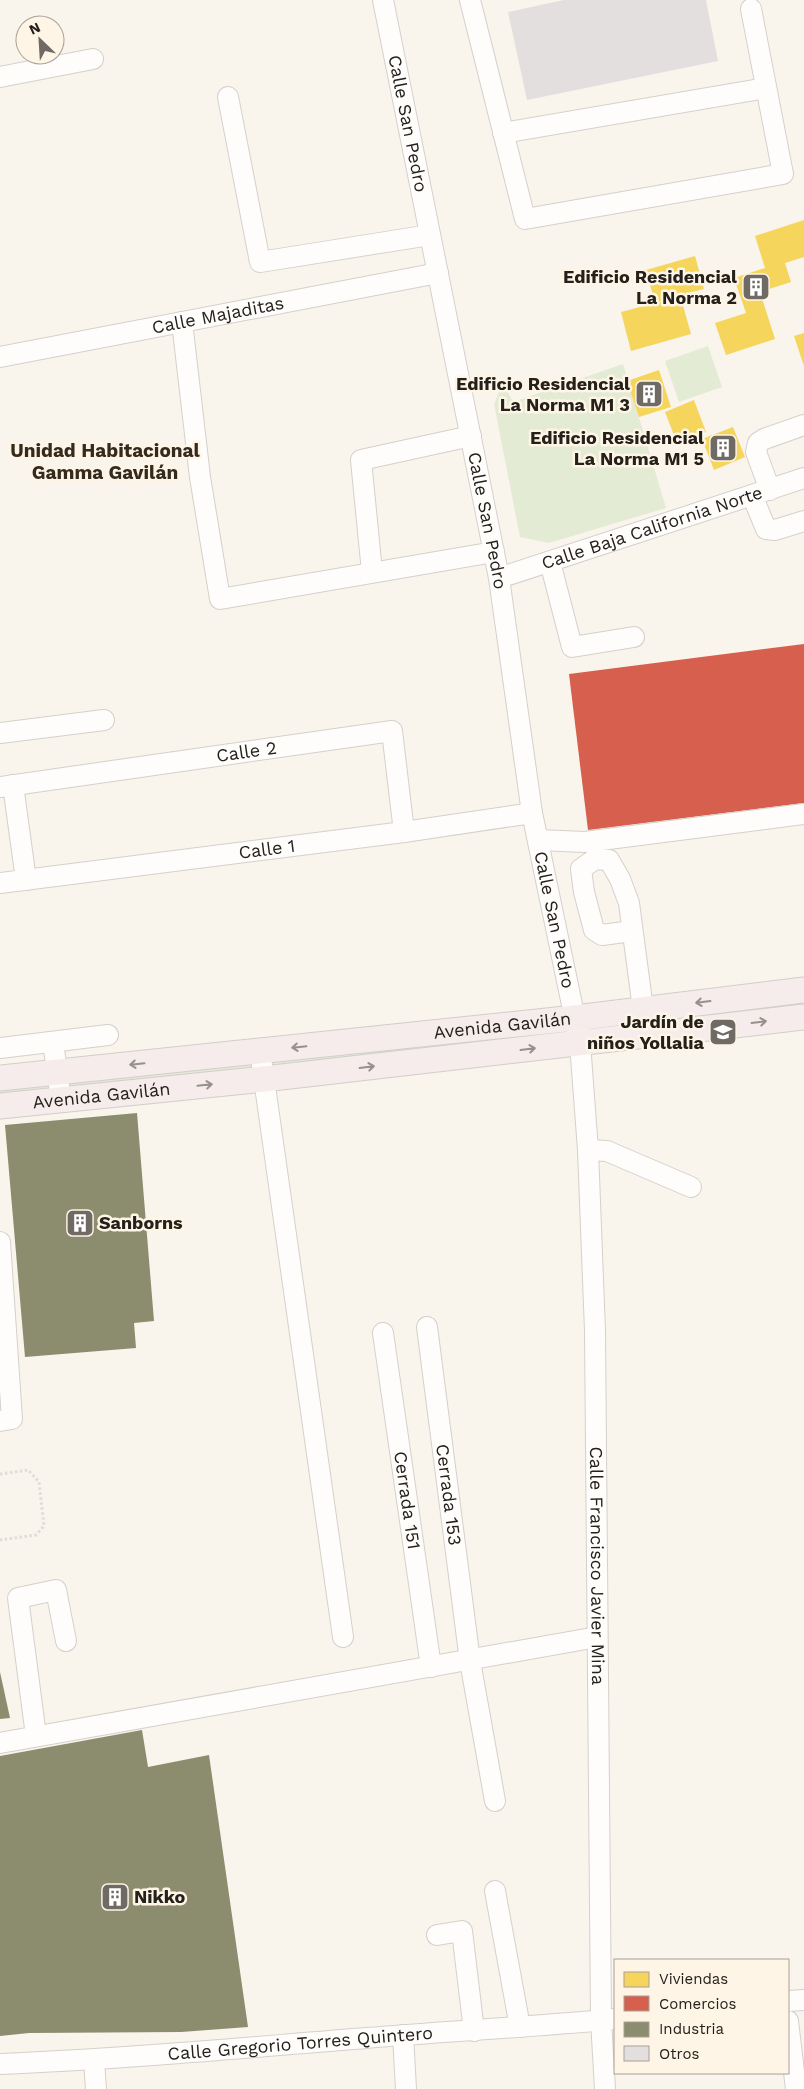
<svg xmlns="http://www.w3.org/2000/svg" width="804" height="2089" viewBox="0 0 804 2089" font-family="'Work Sans',sans-serif">
<rect width="100%" height="100%" fill="#f9f4ec"/>
<g fill="#e4ebd5">
<path d="M708,346L722,387L679,402L665,361Z"/>
<path d="M623,364L666,508L549,543L520,537L494,404L503,382L513,402Z"/>
<path d="M564,1027L566,1036L0,1095V1086Z"/>
</g>
<g fill="#f6d55c">
<path d="M804,220V257L785,263L791,282L760,292L775,339L726,355L715,323L746,313L734,278L765,268L755,236Z"/>
<path d="M695,256L704,289L680,295L691,334L631,351L621,312L655,303L646,270Z"/>
<path d="M804,333V366L794,336Z"/>
<path d="M659,370L671,407L639,417L627,381Z"/>
<path d="M694,400L706,432L677,443L665,412Z"/>
<path d="M733,427L745,457L714,470L702,439Z"/>
</g>
<path fill="#d6604d" d="M804,644V803L588,830L569,674Z"/>
<g fill="#8c8c6e">
<path d="M137,1113L154,1321L134,1323L136,1348L25,1357L5,1125Z"/>
<path d="M0,1672L10,1718L0,1719Z"/>
<path d="M142,1730L148,1767L209,1755L248,2027L181,2032L29,2033L0,2036V1756Z"/>
</g>
<path fill="#e4dfdf" d="M564,0H706L718,61L527,100L508,12Z"/>
<g fill="none" stroke-linecap="round" stroke-linejoin="round">
<defs>
<g id="minor">
<path id="s1" d="M383,0L499,578L532,813L580,1043L588,1150L595,1331L601,2020L605,2089"/>
<path d="M470,0L525,219L783,174L751,9"/>
<path d="M0,77L93,59"/>
<path d="M228,97L260,262L430,235"/>
<path d="M503,133L766,88"/>
<path d="M182,322L200,477L220,599L494,552"/>
<path id="s2" d="M0,357L438,273"/>
<path d="M770,490L756,452L758,443L764,439L804,425"/>
<path d="M752,495L766,529L775,530L804,521"/>
<path d="M550,562L572,647L634,637"/>
<path d="M372,572L361,460L471,436"/>
<path id="s3" d="M499,578L804,478"/>
<path d="M0,733L104,720"/>
<path d="M13,785L26,880"/>
<path id="s4" d="M0,787L392,731L404,832"/>
<path d="M538,840L585,842L804,814"/>
<path id="s5" d="M0,883L404,832L532,813"/>
<path d="M632,931L602,935L594,930L584,892L581,869L595,859L609,860L620,879L629,903L643,1009"/>
<path d="M53,1042L61,1100"/>
<path d="M0,1048L108,1035"/>
<path d="M260,1051L343,1637"/>
<path d="M588,1150L607,1151L691,1187"/>
<path d="M0,1242L12,1419L0,1421"/>
<path id="s6" d="M427,1327L470,1661L495,1801"/>
<path id="s7" d="M383,1333L431,1667"/>
<path d="M36,1736L18,1598L56,1590L66,1641"/>
<path d="M0,1743L597,1637"/>
<path d="M495,1891L520,2027"/>
<path d="M437,1935L462,1931L474,2031"/>
<path d="M788,2001L804,2000"/>
<path d="M788,2021L796,2089"/>
<path d="M403,2035L406,2089"/>
<path d="M94,2060L96,2089"/>
<path id="s8" d="M0,2064C122,2059 244,2048 366,2038C449,2031 532,2027 615,2019"/>
</g>
<g id="major">
<path id="s9" d="M0,1078L575,1018L804,990"/>
<path id="s10" d="M0,1106L264,1079L804,1017"/>
</g>
</defs>
<use href="#minor" stroke="#d5d0ca" stroke-width="22"/>
<use href="#major" stroke="#d1ceca" stroke-width="27"/>
<path stroke="#dfdddb" stroke-width="3" stroke-dasharray="2.5 2.5" stroke-linecap="butt" d="M0,1474L28,1470L39,1482L44,1526L36,1535L0,1540"/>
<use href="#minor" stroke="#fefdfc" stroke-width="20"/>
<use href="#major" stroke="#f5eceb" stroke-width="25"/>
</g>
<defs><path id="oneway-shaft" d="M-6 0H5M1.5-3L5.5 0L1.5 3" fill="none" stroke-width="1.6" stroke-linecap="round" stroke-linejoin="round" transform="scale(1.25)"/></defs>
<g stroke="#97908d">
<use href="#oneway-shaft" transform="translate(703 1002) rotate(173)"/>
<use href="#oneway-shaft" transform="translate(759 1022) rotate(-7)"/>
<use href="#oneway-shaft" transform="translate(299 1047) rotate(174)"/>
<use href="#oneway-shaft" transform="translate(528 1049) rotate(-7)"/>
<use href="#oneway-shaft" transform="translate(137 1064) rotate(174)"/>
<use href="#oneway-shaft" transform="translate(367 1067) rotate(-7)"/>
<use href="#oneway-shaft" transform="translate(205 1085) rotate(-6)"/>
</g>
<defs>
<symbol id="building-square" viewBox="-11 -11 22 22"><rect x="-9" y="-9" width="18" height="18" rx="4" fill="#6f6a64" stroke="#fef5e7"/><path d="M-4-6H4V6H1V3H-1V6H-4ZM-2.5-4.3h1.7v1.8h-1.7ZM.8-4.3h1.7v1.8H.8ZM-2.5-1h1.7V.8h-1.7ZM.8-1h1.7V.8H.8Z" fill="#fff"/></symbol>
<symbol id="school-square" viewBox="-11 -11 22 22"><rect x="-9" y="-9" width="18" height="18" rx="4" fill="#6f6a64" stroke="#fef5e7"/><path d="M0-5L7-2L0 1L-7-2ZM-4 1L0 2.5L4 1V4Q0 6-4 4Z" fill="#fff"/></symbol>
</defs>
<g fill-rule="evenodd">
<use href="#building-square" x="740" y="271" width="32" height="32"/>
<use href="#building-square" x="633" y="378" width="32" height="32"/>
<use href="#building-square" x="707" y="432" width="32" height="32"/>
<use href="#school-square" x="707" y="1016" width="32" height="32"/>
<use href="#building-square" x="64" y="1207" width="32" height="32"/>
<use href="#building-square" x="99" y="1881" width="32" height="32"/>
</g>
<g text-anchor="middle" stroke-width="5" stroke-linejoin="round" paint-order="stroke">
<g font-size="18" fill="#24201a" stroke="#fef5e7">
<text dy="6" stroke="none"><textPath href="#s1" startOffset="126">Calle San Pedro</textPath></text>
<text dy="6" stroke="none"><textPath href="#s2" startOffset="222">Calle Majaditas</textPath></text>
<text dy="6" stroke="none"><textPath href="#s1" startOffset="531">Calle San Pedro</textPath></text>
<text dy="6" stroke="none"><textPath href="#s3" startOffset="161">Calle Baja California Norte</textPath></text>
<text dy="6" stroke="none"><textPath href="#s4" startOffset="249">Calle 2</textPath></text>
<text dy="6" stroke="none"><textPath href="#s5" startOffset="269">Calle 1</textPath></text>
<text dy="6" stroke="none"><textPath href="#s1" startOffset="936">Calle San Pedro</textPath></text>
<text dy="6" stroke="none"><textPath href="#s9" startOffset="505">Avenida Gavilán</textPath></text>
<text dy="6" stroke="none"><textPath href="#s10" startOffset="102">Avenida Gavilán</textPath></text>
<text dy="6" stroke="none"><textPath href="#s6" startOffset="169">Cerrada 153</textPath></text>
<text dy="6" stroke="none"><textPath href="#s7" startOffset="169">Cerrada 151</textPath></text>
<text dy="6" stroke="none"><textPath href="#s1" startOffset="1585">Calle Francisco Javier Mina</textPath></text>
<text dy="6" stroke="none"><textPath href="#s8" startOffset="301">Calle Gregorio Torres Quintero</textPath></text>
</g>
<g font-size="18" font-weight="bold" fill="#24201a" stroke="#fef5e7" text-anchor="end">
<text x="737" y="283">Edificio Residencial<tspan x="737" dy="21">La Norma 2</tspan></text>
<text x="630" y="390">Edificio Residencial<tspan x="630" dy="21">La Norma M1 3</tspan></text>
<text x="704" y="444">Edificio Residencial<tspan x="704" dy="21">La Norma M1 5</tspan></text>
<text x="704" y="1028">Jardín de<tspan x="704" dy="21">niños Yollalia</tspan></text>
<text x="99" y="1229" text-anchor="start">Sanborns</text>
<text x="134" y="1903" text-anchor="start">Nikko</text>
</g>
<g font-size="19" font-weight="bold" fill="#342b1e" stroke="#fef5e7">
<text x="105" y="457">Unidad Habitacional<tspan x="105" dy="22">Gamma Gavilán</tspan></text>
</g>
</g>
<rect x="614" y="1959" width="175" height="115" fill="#fef5e7" stroke="#a7a095"/>
<rect x="624" y="1972" width="25" height="15" fill="#f6d55c" stroke="#a7a095"/>
<text x="659" y="1984" font-size="15" fill="#24201a">Viviendas</text>
<rect x="624" y="1996" width="25" height="15" fill="#d6604d" stroke="#a7a095"/>
<text x="659" y="2009" font-size="15" fill="#24201a">Comercios</text>
<rect x="624" y="2022" width="25" height="15" fill="#8c8c6e" stroke="#a7a095"/>
<text x="659" y="2034" font-size="15" fill="#24201a">Industria</text>
<rect x="624" y="2046" width="25" height="15" fill="#e4dfdf" stroke="#a7a095"/>
<text x="659" y="2059" font-size="15" fill="#24201a">Otros</text>
<g transform="translate(40 40) rotate(335)"><circle r="24" fill="#fef5e7" stroke="#a7a095"/>
<path d="M0-4L9 19L0 12L-9 19Z" fill="#6f6a64"/>
<text y="-8" font-size="14" font-weight="bold" text-anchor="middle" fill="#24201a">N</text>
</g>
</svg>
